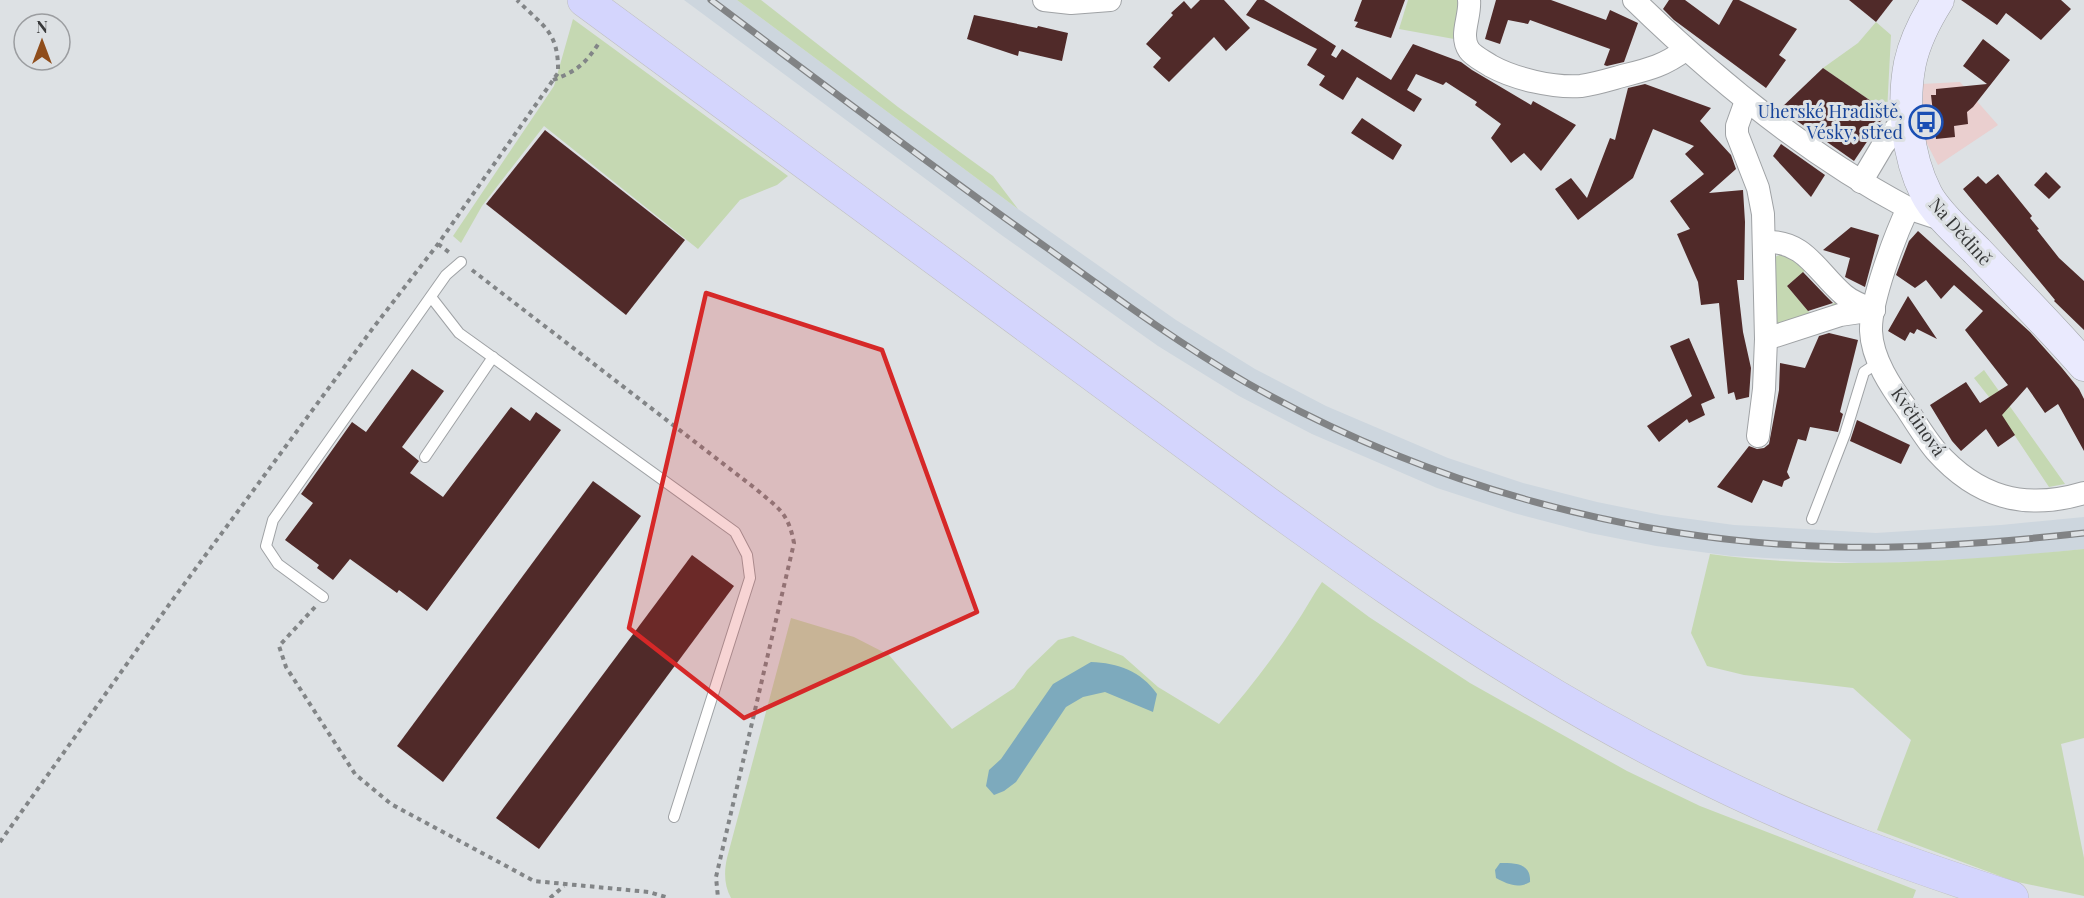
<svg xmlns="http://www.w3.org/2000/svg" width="2084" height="898" viewBox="0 0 2084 898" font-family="'Playfair Display',serif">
<rect width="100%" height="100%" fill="#dde1e4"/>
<path fill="#eacfcf" d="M1960,82L1998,125L1938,165L1925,140L1921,84Z"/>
<path fill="#cdd6de" d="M684,0H737L1018,209L1176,320L1255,369L1326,406L1448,458L1523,483L1597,502L1661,515L1734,525L1876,533L2001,525L2084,517V549L2003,557L1876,564L1731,556L1656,546L1590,533L1514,513L1437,488L1312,434L1239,396L1158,346L1000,234Z"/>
<g fill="#c5d8b2">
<path d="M737,0H761L898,107L993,176L1018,209Z"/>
<path d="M1408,0H1458L1461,4L1454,39L1399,29Z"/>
<path d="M573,19L788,176L777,185L740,200L698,249L544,126L482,206L461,243L453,236L554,86Z"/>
<path d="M1876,22L1891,35L1887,112L1823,68L1858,43Z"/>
<path d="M1785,252L1797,256L1841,302V307L1820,314L1835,302L1807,269L1787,286L1815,319L1791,328L1777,327L1771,321V266L1773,258Z"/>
<path d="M1984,370L2065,484L2049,487L1989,397L1974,378Z"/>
<path d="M2084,549V738L2061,744L2084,858V896L2013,881L1877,830L1911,740L1853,688L1744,675L1707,666L1691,633L1710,554C1837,571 1958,561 2084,549Z"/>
<path d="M1322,582L1369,617L1470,683L1627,771L1700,806L1916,890L1913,898H731C724,885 724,872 727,858L791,618L854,637L889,655L952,729L1014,688L1027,670L1058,640L1073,636L1123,656L1158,687L1219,724C1246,693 1272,660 1295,625C1305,611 1312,596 1322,582Z"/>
</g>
<g fill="#7daabd">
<path d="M1091,662C1118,663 1141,671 1157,694L1153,712L1105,692L1083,697L1066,707L1016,782L1004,791L994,795L986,786L989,770L1001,759L1053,684Z"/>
<path d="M1500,863C1515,863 1531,863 1530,882C1518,889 1507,884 1496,878L1495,870Z"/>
</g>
<g fill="#502a29">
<path d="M1200,0H1224L1250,28L1226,51L1214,37L1169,82L1153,67L1161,58L1146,44L1173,15L1171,13L1184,1L1191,9Z"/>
<path d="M1257,0H1264L1336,46L1331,55L1336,58L1342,49L1391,80L1413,44L1461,62L1472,70L1531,105L1533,101L1576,125L1541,171L1524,153L1511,163L1491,138L1501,124L1475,105L1477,102L1446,82L1443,85L1416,74L1407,90L1422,99L1414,112L1357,77L1343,100L1319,85L1325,76L1307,65L1317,49L1246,15Z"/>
<path d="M1362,0H1405L1391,38L1355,27L1358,22L1354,21Z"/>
<path d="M1496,0H1551L1606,20L1610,10L1638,23L1624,62L1607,66L1604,65L1610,49L1530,20L1528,24L1508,20L1500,44L1485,39Z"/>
<path d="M1669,0H1685L1719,25L1733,0H1739L1797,29L1779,55L1786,60L1766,88L1674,20L1663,9Z"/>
<path d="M1849,0H1893L1876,22Z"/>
<path d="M1961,0H2061L2071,9L2041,40L2006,13L1997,25Z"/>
<path d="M974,15L1037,28L1038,26L1068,33L1062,61L1019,51L1018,56L967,39Z"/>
<path d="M1983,39L2010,60L1973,107L1967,112L1968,124L1954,126L1955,137L1936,139L1931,95H1936V89L1987,84L1963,66Z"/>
<path d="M1823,68L1887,112L1854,161L1780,109Z"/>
<path d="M1645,84L1711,108L1700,121L1731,155L1736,169L1709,193L1743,190L1745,222L1744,280H1737L1743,332L1751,368L1749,397L1736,400L1734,392L1728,394L1719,303L1701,305L1698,282L1677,234L1690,229L1670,201L1704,174L1685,154L1694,146L1653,129L1633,178L1578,220L1555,189L1571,178L1587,198L1610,138L1615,140L1628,88Z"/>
<path d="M1362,118L1402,145L1393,160L1351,133Z"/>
<path d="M545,130L685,240L626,315L486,204Z"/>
<path d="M1781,144L1825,175L1811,197L1773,156Z"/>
<path d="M2046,172L2061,187L2049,199L2034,185Z"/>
<path d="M1998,174L2032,216L2030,218L2039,229L2037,230L2059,258L2084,281V330L2054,301L2055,300L1963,189L1978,176L1986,184Z"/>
<path d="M1851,227L1879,235L1865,287L1845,277L1850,258L1823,250Z"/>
<path d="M1918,231L2030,332L2062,368L2079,389L2084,399V451L2058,404L2045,413L2027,387L2002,415L2015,435L1998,447L1986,429L1961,451L1952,441L1930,405L1966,382L1980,403L2008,385L1965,330L1983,311L1954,285L1941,299L1926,280L1915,288L1896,275L1909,241Z"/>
<path d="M1803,272L1825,295L1833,303L1808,311L1787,286Z"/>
<path d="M1908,296L1937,339L1917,329L1914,334L1910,332L1905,341L1888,331Z"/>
<path d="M1829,333L1858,340L1840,412L1843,414L1838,432L1810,427L1806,441L1798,439L1787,472L1790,478L1784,481L1782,487L1763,480L1752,503L1717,487L1749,446L1757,449L1764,448L1769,444L1779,390L1780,363L1805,368L1819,336Z"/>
<path d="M1689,338L1715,398L1701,404L1705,415L1689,423L1687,419L1659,442L1647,426L1692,396L1670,346Z"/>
<path d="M412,369L444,391L402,447L419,461L410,473L443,497L511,407L530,421L536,412L561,430L427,611L399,590L397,593L350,559L333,580L317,568L319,565L285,540L313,503L301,494L352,422L366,432Z"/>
<path d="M1857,420L1910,445L1901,464L1850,441Z"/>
<path d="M593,481L641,516L443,782L397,746Z"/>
<path d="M692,555L734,586L539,849L496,818Z"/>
</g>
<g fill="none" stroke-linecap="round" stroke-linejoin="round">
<defs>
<g id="lane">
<path d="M431,297L459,333L735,532L747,555L750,578L674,817"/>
<path d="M425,457L493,357"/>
<path d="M1812,519L1845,434L1864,372L1879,362"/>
<path d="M323,597L278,564L266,546L273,520L446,275L461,262"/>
</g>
<g id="street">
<path d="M1044,0L1071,3L1110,0"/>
<path d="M1469,0C1471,16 1459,35 1469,50C1474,57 1484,61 1491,66C1515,79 1553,88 1581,86C1596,84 1611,79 1626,75C1650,69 1665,65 1685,50"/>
<path d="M1634,0C1716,80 1806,154 1908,208"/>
<path d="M1746,101L1737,126V134L1758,188L1763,214L1766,339L1764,389L1758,436"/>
<path d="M1861,182L1883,145L1908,113"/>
<path d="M1947,221L1908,208C1895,236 1870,301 1871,331C1872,359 1891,387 1907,409C1916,423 1925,438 1936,451C1977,497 2024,511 2084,493"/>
<path d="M1765,242C1805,240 1817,272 1844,295C1852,302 1863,306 1874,310"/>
<path d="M1766,339L1840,315L1874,310"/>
</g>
<path id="secondary" d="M1938,0C1926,19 1915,40 1910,63C1902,103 1907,156 1926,193C1935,212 1962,236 1977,251C2013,289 2050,326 2084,365"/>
<path id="primary" d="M584,0L1267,503C1348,561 1429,619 1514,671C1621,738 1745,801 1862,846C1912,865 1962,882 2012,898"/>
</defs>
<use href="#lane" stroke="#9fa2a5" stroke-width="12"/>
<use href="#street" stroke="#9fa2a5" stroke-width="24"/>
<use href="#secondary" stroke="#9fa2a5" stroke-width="33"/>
<use href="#primary" stroke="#bfbfc0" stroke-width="34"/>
<g stroke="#828587" stroke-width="4" stroke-dasharray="4.5 4.5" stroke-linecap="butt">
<path d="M553,80C577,71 585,64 599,43"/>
<path d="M438,244L450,253"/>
<path d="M472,270L756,489C779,509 788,512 794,543L716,877L718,898"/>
<path d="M315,607L279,646L286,667L355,774L391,804L534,881L649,892L669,898"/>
<path d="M0,842L171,602L373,328L438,244L558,73C559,32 544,27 517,0"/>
<path d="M550,898L564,886"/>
</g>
<use href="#lane" stroke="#fff" stroke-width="10"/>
<use href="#street" stroke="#fff" stroke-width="22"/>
<use href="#secondary" stroke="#eaeafe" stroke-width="32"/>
<use href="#primary" stroke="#d4d5fd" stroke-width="33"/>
<defs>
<path id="rail" d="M711,0C823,84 935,169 1050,250C1114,296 1178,343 1247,383C1427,485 1632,542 1839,547C1921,549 2003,542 2084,533"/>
</defs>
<use href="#rail" stroke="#818385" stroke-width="7"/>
<use href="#rail" stroke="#dde1e4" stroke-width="4.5" stroke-dasharray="14" stroke-linecap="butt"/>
</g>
<path fill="#d62828" fill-opacity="0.2" stroke="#d62828" stroke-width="4.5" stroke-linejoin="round" d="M706,293L882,350L977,612L744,718L629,628Z"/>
<defs>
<symbol id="bus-ring" viewBox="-11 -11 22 22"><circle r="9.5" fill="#dde1e4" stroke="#1a4fb4" stroke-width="1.5"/><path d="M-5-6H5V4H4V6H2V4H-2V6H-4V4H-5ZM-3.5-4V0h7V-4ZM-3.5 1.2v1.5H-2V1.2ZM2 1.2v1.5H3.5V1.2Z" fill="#1a4fb4"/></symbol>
</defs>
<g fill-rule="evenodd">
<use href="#bus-ring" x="1907" y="103" width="38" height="38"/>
</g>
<g text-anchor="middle" stroke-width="6" stroke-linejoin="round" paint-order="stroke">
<g font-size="18" fill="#164399" stroke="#dde1e4" text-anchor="end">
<text x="1903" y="118">Uherské Hradiště,<tspan x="1903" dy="21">Vésky, střed</tspan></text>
</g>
<g font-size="18" fill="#373839" stroke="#dde1e4">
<text transform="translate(1960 232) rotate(48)" y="6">Na Dědině</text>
<text transform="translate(1918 422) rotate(55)" y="6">Květinová</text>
</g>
</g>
<g transform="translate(42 42)"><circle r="28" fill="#dde1e4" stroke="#9b9da0" stroke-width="1.5"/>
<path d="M0-4.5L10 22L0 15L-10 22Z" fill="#8f4d1b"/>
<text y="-9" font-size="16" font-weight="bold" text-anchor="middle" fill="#373839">N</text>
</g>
</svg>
